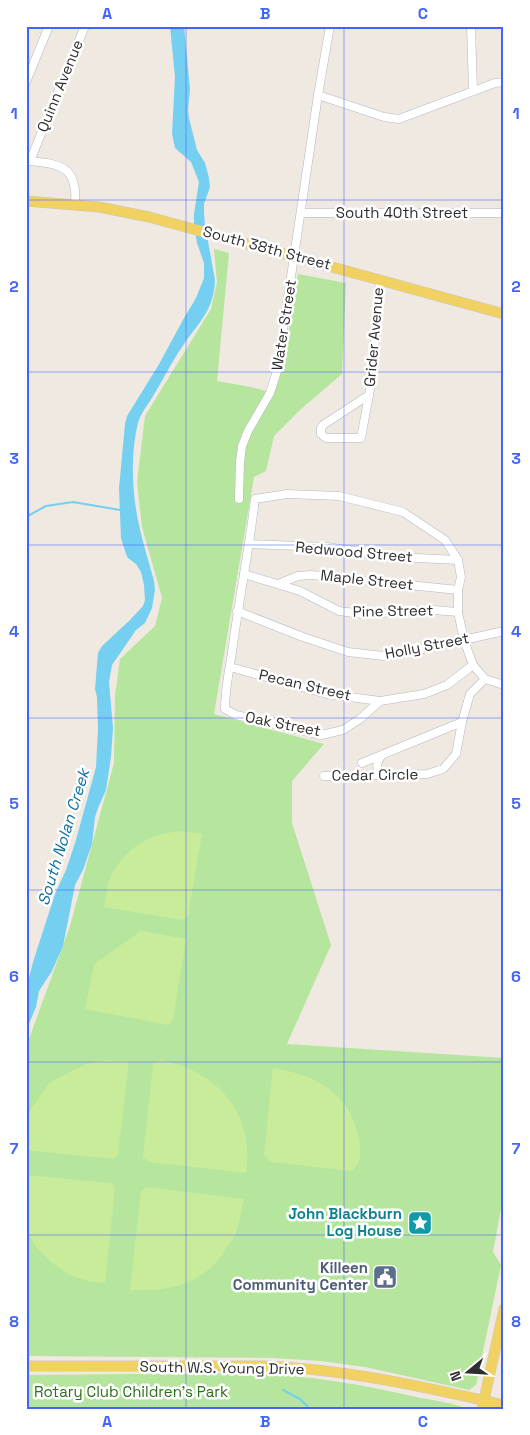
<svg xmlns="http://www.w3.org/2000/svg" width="530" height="1435" viewBox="0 0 530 1435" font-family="'Space Grotesk',sans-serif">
<rect width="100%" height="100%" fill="#efe9e1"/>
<g fill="#b6e59e">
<path d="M214,249L229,253L217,381L251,387L274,393L283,367L298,274L346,283L342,374L301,409L274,436L266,471L254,477L214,714L324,744L292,781V823L331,945L287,1044L504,1058V1193L493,1252L501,1265L476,1385L469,1390L365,1367L321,1361L273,1358L26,1356V1044L28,1042L70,926L114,763L115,696L120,659L155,626L162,598L142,527L137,482L145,416L211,309L217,282Z"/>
<path d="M249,1373C305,1375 361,1384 416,1397C433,1400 452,1403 469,1409H26V1375Z"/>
</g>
<g fill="#c9ec9a">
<path d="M180,831L202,834L188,916L183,920L104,907C106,896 107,883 112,873C114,869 117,866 119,863C136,841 153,835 180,831Z"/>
<path d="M141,931L186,939L173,1020L168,1025L85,1009L94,964Z"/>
<path d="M107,1060L129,1061L118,1155L113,1159L26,1150V1117L49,1083L66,1074L87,1064Z"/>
<path d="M161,1060C206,1069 242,1098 247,1146C248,1155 247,1164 246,1173L149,1162L143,1157L153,1063Z"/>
<path d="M273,1068C311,1074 344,1089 356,1128C358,1134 360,1140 360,1147C360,1158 361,1163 352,1171L270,1162L264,1155Z"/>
<path d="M26,1175L112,1183L115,1188L105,1283L88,1281L68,1274L52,1263L36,1247L26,1229Z"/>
<path d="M146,1187L244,1199C241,1210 240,1220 237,1230C235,1236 231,1242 227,1247C206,1284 169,1292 130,1290L141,1191Z"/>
</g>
<path fill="#75cff0" d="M170,26H184L190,89L188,110L189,118L197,150L205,163L209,178L210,187L204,204V213L205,225L215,280C214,311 198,323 182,347C171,363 163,380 153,396C148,405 140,414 138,423C130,454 132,494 139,525C143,544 149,562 154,581L155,590L152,608L145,623L136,630L112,665L109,682L113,728L111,757L106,790L98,808L95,817L92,844L83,870L75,885L63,946L52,971L39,991L36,1007L26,1031V991L33,962L55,894L66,870L76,840L96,767L98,729L97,697L95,689L98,653L102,646L130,620L143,606L145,600L144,585L141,572L136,564L128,558L126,554L121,538L119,488L125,424L127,416L158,366L184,318L196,298L204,278V263L197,243L194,224V214L199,182L191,162L175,148L172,134L175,77Z"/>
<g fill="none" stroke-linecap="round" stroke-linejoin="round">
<g stroke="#75cff0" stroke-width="2">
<path d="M26,517L46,506L73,502L120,510"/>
<path d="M283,1390L300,1399L310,1409"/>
</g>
<defs>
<g id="minor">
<path d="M471,26L473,91"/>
<path d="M26,82L49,26"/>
<path d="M318,95L384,117L399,119L495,83L504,82"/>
<path d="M75,204C78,167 61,164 30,161L85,26"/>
<path d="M301,213H504"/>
<path d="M369,395L361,438H326L321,434V428L323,425Z"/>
<path d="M369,395L372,378L380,279"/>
<path d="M239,499L240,462L242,446L248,431L270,393L277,371L318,95L330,26"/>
<path d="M250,544L327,547L397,557L458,560"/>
<path d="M244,574L300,591L339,611L362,614L434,610L458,612"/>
<path d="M278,584L298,576L311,575L458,590"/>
<path d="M237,611L303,637L348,652L384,656L409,652L504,631"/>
<path d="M473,665L447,685L424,694L380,701L360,719L343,730L321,735L236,715L225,709C225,689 229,672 232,652C239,600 249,550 255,499L287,494L339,496L403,512L445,540L458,560L461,577L458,590V612L464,640L473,665L485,679L504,685"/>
<path d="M230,667L327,694L380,701"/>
<path d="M362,763L462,722"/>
<path d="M378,775C377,767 376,762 382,755"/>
<path d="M324,776L427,774L443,769L456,754L462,722L470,694L485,679"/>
</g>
<g id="major">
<path d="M26,201L99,207L149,217L504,314"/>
<path d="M26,1366H264C345,1369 425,1387 504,1405"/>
<path d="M482,1409L504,1309"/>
</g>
</defs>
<use href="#minor" stroke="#b4b7c1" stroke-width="9"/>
<use href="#major" stroke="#c9c9c9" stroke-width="11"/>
<use href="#minor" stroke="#fff" stroke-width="8"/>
<use href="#major" stroke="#f2d163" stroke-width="10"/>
</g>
<path fill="none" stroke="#4264fb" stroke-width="1" stroke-opacity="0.55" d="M186,26V1409M344,26V1409M26,200H504M26,372H504M26,545H504M26,718H504M26,890H504M26,1062H504M26,1235H504"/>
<defs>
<symbol id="sight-square" viewBox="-11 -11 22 22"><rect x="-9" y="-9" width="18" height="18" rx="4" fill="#0f9aa8" stroke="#fff"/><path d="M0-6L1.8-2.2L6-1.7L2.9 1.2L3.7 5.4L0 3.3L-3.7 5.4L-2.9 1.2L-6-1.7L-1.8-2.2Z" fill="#fff"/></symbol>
<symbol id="civic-square" viewBox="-11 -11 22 22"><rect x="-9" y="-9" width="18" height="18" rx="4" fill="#5c6f8a" stroke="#fff"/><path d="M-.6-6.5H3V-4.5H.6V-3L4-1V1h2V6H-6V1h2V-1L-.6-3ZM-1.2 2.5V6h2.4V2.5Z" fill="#fff"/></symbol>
</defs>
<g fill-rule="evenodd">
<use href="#sight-square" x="406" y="1209" width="28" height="28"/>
<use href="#civic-square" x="371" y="1263" width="28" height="28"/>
</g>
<g text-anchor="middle" stroke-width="5" stroke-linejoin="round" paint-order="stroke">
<g font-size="15" fill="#2e2e2e" stroke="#fff">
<text transform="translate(60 86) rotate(-68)" y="5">Quinn Avenue</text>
<text x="402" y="218">South 40th Street</text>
<text transform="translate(267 248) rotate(15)" y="5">South 38th Street</text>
<text transform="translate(284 325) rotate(-81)" y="5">Water Street</text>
<text transform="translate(374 337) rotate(-85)" y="5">Grider Avenue</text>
<text transform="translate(354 552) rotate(5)" y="5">Redwood Street</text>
<text transform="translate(367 580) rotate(6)" y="5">Maple Street</text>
<text transform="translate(393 611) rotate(-1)" y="5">Pine Street</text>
<text transform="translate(427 646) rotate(-11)" y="5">Holly Street</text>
<text transform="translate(305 685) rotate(13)" y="5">Pecan Street</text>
<text transform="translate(283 724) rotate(11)" y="5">Oak Street</text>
<text transform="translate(375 775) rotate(-1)" y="5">Cedar Circle</text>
<text transform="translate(222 1368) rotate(1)" y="5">South W.S. Young Drive</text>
</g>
<g font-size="15" font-weight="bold" fill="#0d838f" stroke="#fff" text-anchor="end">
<text x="402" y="1219">John Blackburn<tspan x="402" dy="17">Log House</tspan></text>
</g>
<g font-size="15" font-weight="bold" fill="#4e5e75" stroke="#fff" text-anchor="end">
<text x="368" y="1273">Killeen<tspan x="368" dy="17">Community Center</tspan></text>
</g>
<g font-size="15" fill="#2c6e1b" stroke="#fff">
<text x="131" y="1397">Rotary Club Children's Park</text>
</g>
<g font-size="16" font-style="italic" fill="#0d6fa3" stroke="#fff">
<text transform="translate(63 837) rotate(-73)" y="6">South Nolan Creek</text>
</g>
</g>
<rect width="530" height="1435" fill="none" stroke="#ffffff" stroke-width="55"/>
<g transform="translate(468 1372) rotate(252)" stroke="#ffffff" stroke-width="4" paint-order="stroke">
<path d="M0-4L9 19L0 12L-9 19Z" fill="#2e2e2e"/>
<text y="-8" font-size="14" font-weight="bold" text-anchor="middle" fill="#2e2e2e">N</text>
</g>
<rect x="28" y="28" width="474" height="1380" fill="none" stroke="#4264fb" stroke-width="2"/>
<g font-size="16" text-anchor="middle" font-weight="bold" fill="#4264fb">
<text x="107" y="19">A</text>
<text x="265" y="19">B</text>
<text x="423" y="19">C</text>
<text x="14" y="119">1</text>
<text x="516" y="119">1</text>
<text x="14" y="292">2</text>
<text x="516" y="292">2</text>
<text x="14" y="464">3</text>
<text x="516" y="464">3</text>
<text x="14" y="637">4</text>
<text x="516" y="637">4</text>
<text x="14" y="809">5</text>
<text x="516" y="809">5</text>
<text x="14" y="982">6</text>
<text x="516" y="982">6</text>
<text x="14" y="1154">7</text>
<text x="516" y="1154">7</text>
<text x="14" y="1327">8</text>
<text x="516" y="1327">8</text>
<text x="107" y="1427">A</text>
<text x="265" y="1427">B</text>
<text x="423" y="1427">C</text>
</g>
</svg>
